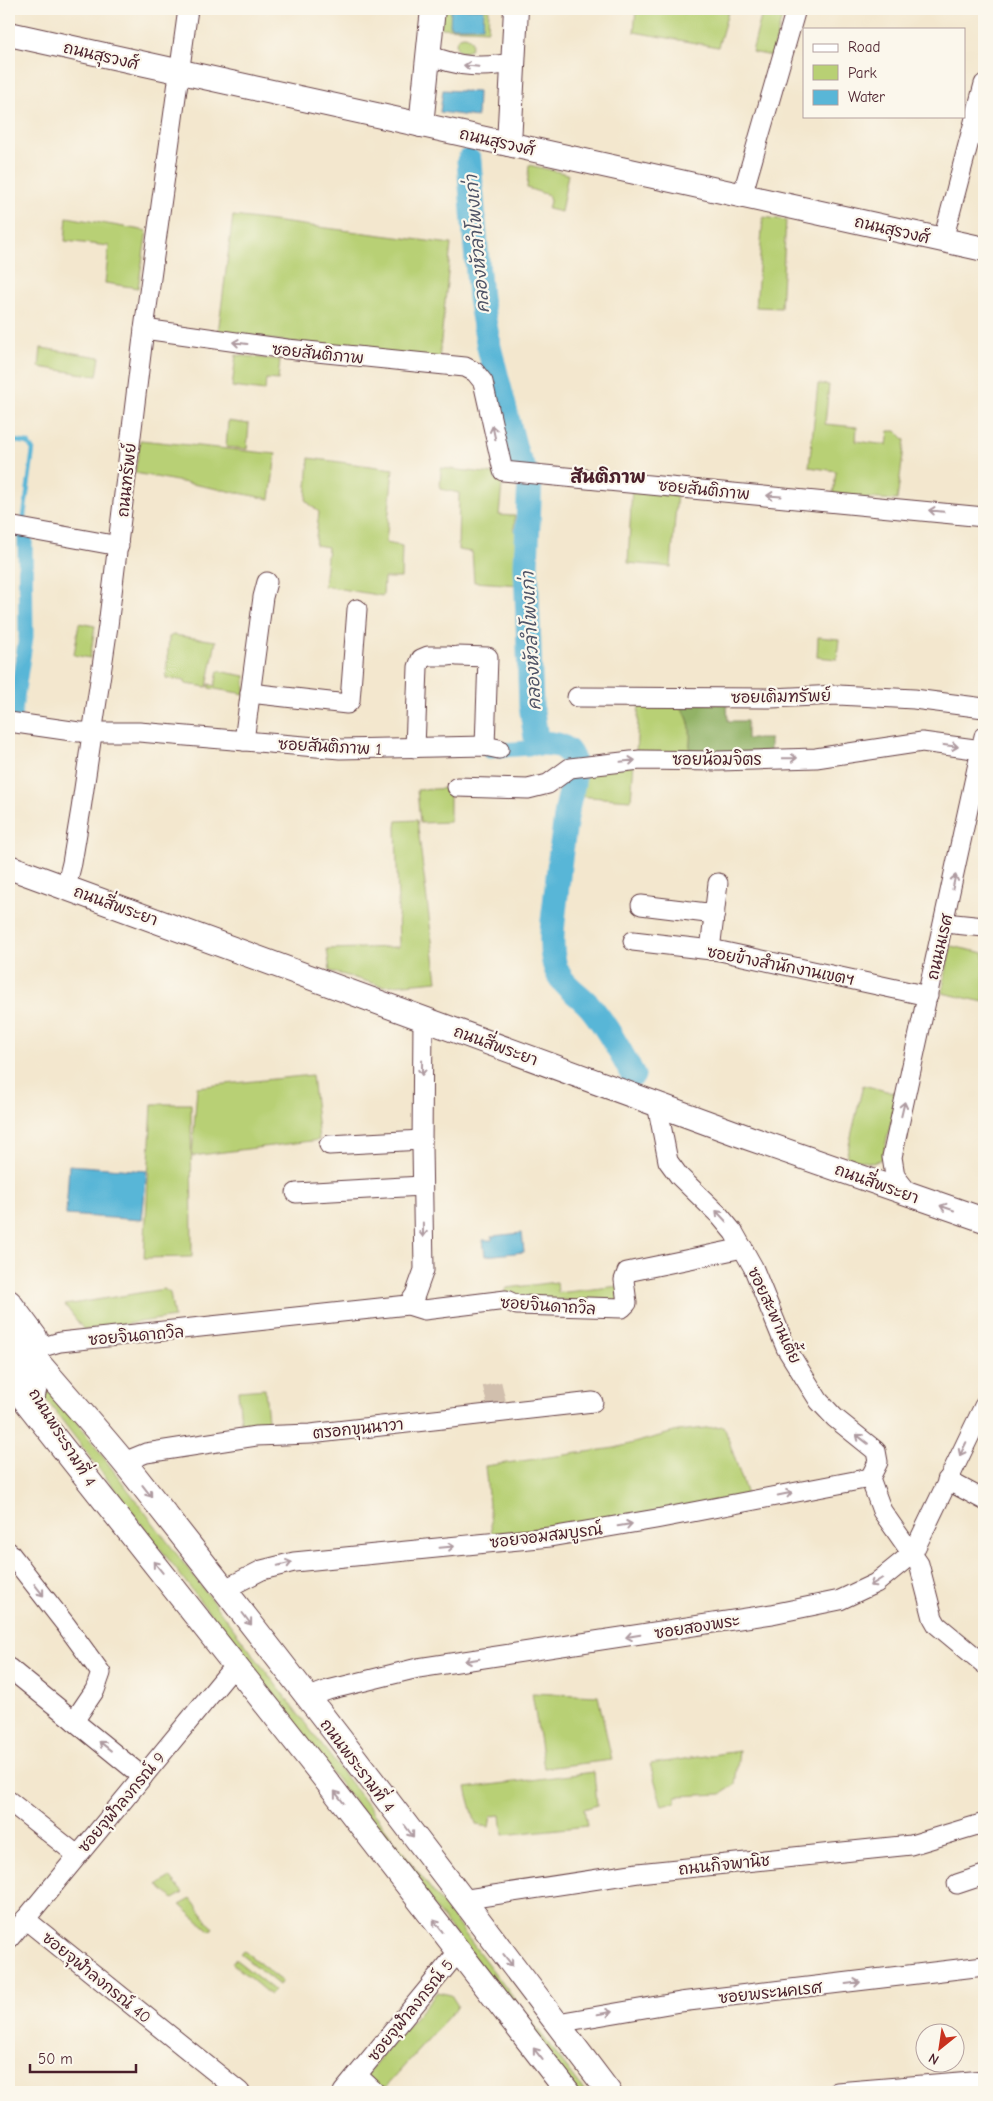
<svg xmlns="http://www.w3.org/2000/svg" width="993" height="2101" viewBox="0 0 993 2101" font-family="'Comic Neue','Playpen Sans Thai',sans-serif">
<rect width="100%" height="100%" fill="#fbf7ec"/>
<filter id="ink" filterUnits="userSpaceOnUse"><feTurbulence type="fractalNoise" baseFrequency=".02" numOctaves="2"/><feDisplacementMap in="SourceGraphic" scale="10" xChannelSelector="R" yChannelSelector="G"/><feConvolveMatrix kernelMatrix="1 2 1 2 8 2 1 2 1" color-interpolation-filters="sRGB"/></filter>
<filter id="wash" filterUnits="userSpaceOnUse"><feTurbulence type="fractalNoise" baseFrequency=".0096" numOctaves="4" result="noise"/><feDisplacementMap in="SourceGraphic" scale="20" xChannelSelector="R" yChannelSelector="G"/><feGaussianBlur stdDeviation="1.12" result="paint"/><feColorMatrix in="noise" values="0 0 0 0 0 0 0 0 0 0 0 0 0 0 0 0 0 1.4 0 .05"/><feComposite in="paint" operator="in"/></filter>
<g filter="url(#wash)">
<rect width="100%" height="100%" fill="#f3e7ce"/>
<g fill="#b8d074" stroke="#817850">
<path d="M443,9H489L488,30L441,28Z"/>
<path d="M636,9H729L718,47L634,32Z"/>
<path d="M763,9H784L772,56L752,52Z"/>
<circle cx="464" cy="44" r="8"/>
<path d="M529,165L568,174L561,212L548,209L550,201L548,195L527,188Z"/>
<path d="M233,216L451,244L439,360L218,333Z"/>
<path d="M67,217L147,231L138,288L105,283L109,246L65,241Z"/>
<path d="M763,217L786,220L781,308L756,307Z"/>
<path d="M41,348L100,357L97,376L39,367Z"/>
<path d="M236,355L280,360L278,380L266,379L265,391L232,387Z"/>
<path d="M818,384L829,385L825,424L857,427L856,441L887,445L889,431H896L905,440L897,500L833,496L836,471L809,467Z"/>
<path d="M228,421L249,424L247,449L226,447Z"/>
<path d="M140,440L276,454L270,499L135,473Z"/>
<path d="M309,458L393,469L386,543L402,546L401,578H384L383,596L324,586L328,547L315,545L319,512L306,501Z"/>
<path d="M441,468L503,475L499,515L515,516L514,531L522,532L521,585L474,582L472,552L458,550L459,493L440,489Z"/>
<path d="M632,486L677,493L671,567L628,563Z"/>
<path d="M79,623L95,626L90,658L74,655Z"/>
<path d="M173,635L216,641L207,687L185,684V681L166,678L169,637Z"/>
<path d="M818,637L839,639L837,659L817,657Z"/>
<path d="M218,671L245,676V694L209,688V684L215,686Z"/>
<path d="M639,701L677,703C693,719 691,733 689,754H636Z"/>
<path d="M634,762L631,800L575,796L577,773Z"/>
<path d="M450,788V822L420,823L417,790Z"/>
<path d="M417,820L437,981L383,986L330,971L327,949L399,947L396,827L397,821Z"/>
<path d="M951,946L984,953V1002L942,993Z"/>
<path d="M312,1075L319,1140L192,1156L197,1087Z"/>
<path d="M863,1085L898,1094L882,1159L873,1163L846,1158Z"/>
<path d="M152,1104H191L192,1257L144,1258Z"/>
<path d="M557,1282L558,1293L619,1286L621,1302L516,1300L503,1294L507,1288Z"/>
<path d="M164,1289L170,1293L174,1317L84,1330L65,1305Z"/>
<path d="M9,1333L585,2092H576L9,1351Z"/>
<path d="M265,1389L269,1431L242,1433L238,1391Z"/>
<path d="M724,1426L747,1495L613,1519L492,1534L485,1466L615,1448L678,1431Z"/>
<path d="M532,1693L598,1696L612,1760L544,1768Z"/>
<path d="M739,1751L735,1785L721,1794L676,1796V1802L662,1806L650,1764Z"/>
<path d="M594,1772L597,1805L584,1809L587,1826L503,1835L501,1815L491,1816L489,1827L476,1825L466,1788Z"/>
<path d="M170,1877L183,1893L173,1899L158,1885Z"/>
<path d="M191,1899L213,1928L210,1931L180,1905Z"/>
<path d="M243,1950L282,1981L279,1985L240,1954Z"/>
<path d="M235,1959L274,1990L270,1995L232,1963Z"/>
<path d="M437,1992L451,1995L458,2006L381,2092L364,2077Z"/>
</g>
<path fill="#92b266" stroke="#6e6848" d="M677,703L727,704L728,721H747V739H770V753L689,754C691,733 693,719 677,703Z"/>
<g fill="#59b6d7" stroke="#526a81">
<path d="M451,9H484L483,27H450Z"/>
<path d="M443,90L478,92L477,117L440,112Z"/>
<path d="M69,1165L147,1171L142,1220L66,1215Z"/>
<path d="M522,1233L524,1252L485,1256L483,1240H492V1236Z"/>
</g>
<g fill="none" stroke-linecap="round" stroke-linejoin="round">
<path stroke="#59b6d7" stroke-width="4.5" d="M9,440L28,443L33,450L23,523"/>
<g stroke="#59b6d7" stroke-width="15">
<path d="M14,717L26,637L25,535"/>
<path d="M489,751L529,748"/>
</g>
<path stroke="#59b6d7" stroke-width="25" d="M469,161L480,298L489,347L517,457L530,479L526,565L531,705L536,738L539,743C552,744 566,743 572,758C578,776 570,792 567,810C562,841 558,872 555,904C553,921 550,940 553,957C557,986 578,991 593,1010C609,1030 621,1053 633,1075"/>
</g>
</g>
<g filter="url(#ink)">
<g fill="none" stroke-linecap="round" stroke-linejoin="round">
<path stroke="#d1bfad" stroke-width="19" stroke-dasharray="19 9" stroke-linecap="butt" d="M492,1384L499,1413"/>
<defs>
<g id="minor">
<path d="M429,55C458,67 484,69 515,62"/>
<path d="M742,196L796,9"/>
<path d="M943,240L984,84"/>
<path d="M144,329L287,349L465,367L475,372L483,382L503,471L984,517"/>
<path d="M9,526L119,546"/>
<path d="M457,656L488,657L485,746"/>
<path d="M250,693L347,704L350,701L357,609"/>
<path d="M577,697L771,698L838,695L914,699L984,708"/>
<path d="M9,722L79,732H139L340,749L485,746L499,749"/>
<path d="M244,741L263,597L267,582"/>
<path d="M415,748L418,667L421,659L428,656H449"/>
<path d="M457,787L528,789L548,784L570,768L640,760L719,761L816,758L922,742L982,750"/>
<path d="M66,887L72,863L81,809L108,626L144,329L188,9"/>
<path d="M641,905L715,914"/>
<path d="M945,923L984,927"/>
<path d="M633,941L720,951L928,996"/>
<path d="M710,950L718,883"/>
<path d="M657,1104L668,1161L679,1176L719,1215L734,1233L753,1267L786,1348L819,1401L835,1418L876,1451L878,1462L870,1478L882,1511L919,1564L933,1618L937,1625L984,1664"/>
<path d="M329,1145L422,1140"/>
<path d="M296,1193L422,1186"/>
<path d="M910,1195L895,1176L892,1157L984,736"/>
<path d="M408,1305L415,1295L424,1270L422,1146L423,1019"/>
<path d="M43,1347L60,1342L408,1305L424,1310L506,1300L517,1305L622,1308L627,1303L624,1280L627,1272L743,1248"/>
<path d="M124,1462L146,1453L256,1436L310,1434L593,1402"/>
<path d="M947,1480L984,1500"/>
<path d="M9,1552L66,1625L101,1673L95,1690L74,1721"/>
<path d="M225,1589L262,1570L294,1562L550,1537L656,1519L870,1478"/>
<path d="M9,1668L143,1777"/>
<path d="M307,1698L328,1690L418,1668L772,1614L840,1600L859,1591L876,1583L913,1553L984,1406"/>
<path d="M9,1801L77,1855"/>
<path d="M957,1884L984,1875"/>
<path d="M461,1900L638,1873L911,1845L984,1823"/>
<path d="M25,1919L240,2092"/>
<path d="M9,1939L235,1665"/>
<path d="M557,2023L680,2002L984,1966"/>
<path d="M357,2075L375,2092"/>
<path d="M343,2092L458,1952"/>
<path d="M837,2092L984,2080"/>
</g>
<g id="major">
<path d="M9,34L984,249"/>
<path d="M421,125L433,9"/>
<path d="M509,144L516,9"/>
<path d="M9,867L749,1138L984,1220"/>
<path d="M9,1302L35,1337"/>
<path d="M9,1327C49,1378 95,1425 135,1476C296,1679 453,1886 609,2092"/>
<path d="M9,1356L34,1391"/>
<path d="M9,1380L318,1770L568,2092"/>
</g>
</defs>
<use href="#minor" stroke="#633d43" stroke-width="21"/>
<use href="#major" stroke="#633d43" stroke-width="26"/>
<use href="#minor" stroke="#fff" stroke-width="19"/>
<use href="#major" stroke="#fff" stroke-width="24"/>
</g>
<defs><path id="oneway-shaft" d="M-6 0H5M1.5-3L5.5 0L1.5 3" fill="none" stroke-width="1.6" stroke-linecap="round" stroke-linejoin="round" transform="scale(1.25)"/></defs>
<g stroke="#ae9aa0">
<use href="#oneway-shaft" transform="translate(471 66) rotate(-174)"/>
<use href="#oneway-shaft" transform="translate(240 343) rotate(-173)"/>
<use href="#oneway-shaft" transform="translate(494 433) rotate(-102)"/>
<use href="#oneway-shaft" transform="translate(774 496) rotate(-176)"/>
<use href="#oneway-shaft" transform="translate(936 511) rotate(-174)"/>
<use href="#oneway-shaft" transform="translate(951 746) rotate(7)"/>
<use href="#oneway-shaft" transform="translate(790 758) rotate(-1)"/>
<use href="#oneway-shaft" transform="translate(628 761) rotate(-6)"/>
<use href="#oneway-shaft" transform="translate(954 882) rotate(-78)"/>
<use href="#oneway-shaft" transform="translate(422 1068) rotate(91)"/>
<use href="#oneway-shaft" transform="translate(903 1109) rotate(-77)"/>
<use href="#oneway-shaft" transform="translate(947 1208) rotate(-161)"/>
<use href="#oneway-shaft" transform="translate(721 1216) rotate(-133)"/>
<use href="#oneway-shaft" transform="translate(423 1230) rotate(89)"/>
<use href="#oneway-shaft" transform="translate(862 1439) rotate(-142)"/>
<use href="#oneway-shaft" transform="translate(963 1449) rotate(116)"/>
<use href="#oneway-shaft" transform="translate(147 1491) rotate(52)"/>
<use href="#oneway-shaft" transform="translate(785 1494) rotate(-11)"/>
<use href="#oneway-shaft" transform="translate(625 1525) rotate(-9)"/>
<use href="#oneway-shaft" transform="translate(447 1547) rotate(-5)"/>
<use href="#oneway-shaft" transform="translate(285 1564) rotate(-13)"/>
<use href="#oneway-shaft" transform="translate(158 1567) rotate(-129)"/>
<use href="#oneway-shaft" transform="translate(876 1582) rotate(148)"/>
<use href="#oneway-shaft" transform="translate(39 1590) rotate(52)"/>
<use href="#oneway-shaft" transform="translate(247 1619) rotate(53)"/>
<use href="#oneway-shaft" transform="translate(633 1636) rotate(170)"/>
<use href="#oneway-shaft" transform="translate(472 1660) rotate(171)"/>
<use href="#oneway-shaft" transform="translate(105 1746) rotate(-142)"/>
<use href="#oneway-shaft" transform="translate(339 1797) rotate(-128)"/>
<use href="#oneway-shaft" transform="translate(409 1831) rotate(53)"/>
<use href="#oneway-shaft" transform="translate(438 1926) rotate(-128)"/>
<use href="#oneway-shaft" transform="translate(508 1960) rotate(52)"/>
<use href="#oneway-shaft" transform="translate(853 1983) rotate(-7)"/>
<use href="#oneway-shaft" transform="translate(605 2013) rotate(-10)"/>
<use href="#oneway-shaft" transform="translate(538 2054) rotate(-128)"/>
</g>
</g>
<g text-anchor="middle" stroke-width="4.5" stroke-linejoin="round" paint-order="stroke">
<g font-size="16" fill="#4a1f2b" stroke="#fbf7ec">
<text transform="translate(101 55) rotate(13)" y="6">ถนนสุรวงศ์</text>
<text transform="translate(497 141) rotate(13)" y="6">ถนนสุรวงศ์</text>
<text transform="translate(892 229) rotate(13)" y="6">ถนนสุรวงศ์</text>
<text transform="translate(318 353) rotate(6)" y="6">ซอยสันติภาพ</text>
<text transform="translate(126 480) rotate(-84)" y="6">ถนนทรัพย์</text>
<text transform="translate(704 489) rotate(6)" y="6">ซอยสันติภาพ</text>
<text transform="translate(781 696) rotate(-1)" y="6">ซอยเติมทรัพย์</text>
<text transform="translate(330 746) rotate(3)" y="6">ซอยสันติภาพ 1</text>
<text x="717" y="765">ซอยน้อมจิตร</text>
<text transform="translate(116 905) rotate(20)" y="6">ถนนสี่พระยา</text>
<text transform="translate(939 947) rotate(-77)" y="6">ถนนนเรศ</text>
<text transform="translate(781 965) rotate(11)" y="6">ซอยข้างสำนักงานเขตฯ</text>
<text transform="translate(496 1045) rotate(20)" y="6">ถนนสี่พระยา</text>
<text transform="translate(877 1183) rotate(20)" y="6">ถนนสี่พระยา</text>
<text transform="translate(548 1305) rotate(4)" y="6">ซอยจินดาถวิล</text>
<text transform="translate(775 1315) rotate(65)" y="6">ซอยสะพานเตี้ย</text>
<text transform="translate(136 1335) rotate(-5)" y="6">ซอยจินดาถวิล</text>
<text transform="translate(358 1428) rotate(-6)" y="6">ตรอกขุนนาวา</text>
<text transform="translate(63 1437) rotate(58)" y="6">ถนนพระรามที่ 4</text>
<text transform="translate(546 1535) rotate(-7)" y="6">ซอยจอมสมบูรณ์</text>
<text transform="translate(697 1626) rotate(-9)" y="6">ซอยสองพระ</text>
<text transform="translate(358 1765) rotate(53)" y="6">ถนนพระรามที่ 4</text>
<text transform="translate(121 1802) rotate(-50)" y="6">ซอยจุฬาลงกรณ์ 9</text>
<text transform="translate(724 1864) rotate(-6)" y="6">ถนนกิจพานิช</text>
<text transform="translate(97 1977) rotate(39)" y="6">ซอยจุฬาลงกรณ์ 40</text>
<text transform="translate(770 1992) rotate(-6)" y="6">ซอยพระนคเรศ</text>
<text transform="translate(410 2010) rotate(-51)" y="6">ซอยจุฬาลงกรณ์ 5</text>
</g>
<g font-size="18" font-style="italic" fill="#4f5467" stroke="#fbf7ec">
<text transform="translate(477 244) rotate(-95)" y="6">คลองหัวลำโพงเก่า</text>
<text transform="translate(531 641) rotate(-93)" y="6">คลองหัวลำโพงเก่า</text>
</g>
<g font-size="18" font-weight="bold" fill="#4a1f2b" stroke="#fbf7ec">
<text x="608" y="483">สันติภาพ</text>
</g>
</g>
<rect width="993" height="2101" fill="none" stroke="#fbf7ec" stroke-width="30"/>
<rect x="803" y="28" width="162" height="90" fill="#fbf7ec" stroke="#b4a19f"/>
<rect x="813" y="44" width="25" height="8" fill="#ffffff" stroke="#b4a19f"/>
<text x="848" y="52" font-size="15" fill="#4a1f2b">Road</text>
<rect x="813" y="65" width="25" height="15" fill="#b8d074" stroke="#b4a19f"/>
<text x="848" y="78" font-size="15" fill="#4a1f2b">Park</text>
<rect x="813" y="90" width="25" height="15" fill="#59b6d7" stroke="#b4a19f"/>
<text x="848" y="102" font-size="15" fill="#4a1f2b">Water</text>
<g transform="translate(940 2048) rotate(210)"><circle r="24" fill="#fbf7ec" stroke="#b4a19f"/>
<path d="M0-4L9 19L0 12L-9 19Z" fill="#c8321e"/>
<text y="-8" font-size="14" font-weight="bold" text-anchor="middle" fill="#4a1f2b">N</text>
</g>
<path d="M30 2064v8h106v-8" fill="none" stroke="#4a1f2b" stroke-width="2.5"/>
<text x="38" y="2064" font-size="15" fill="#4a1f2b" stroke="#fbf7ec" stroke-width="4" paint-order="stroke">50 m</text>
</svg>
